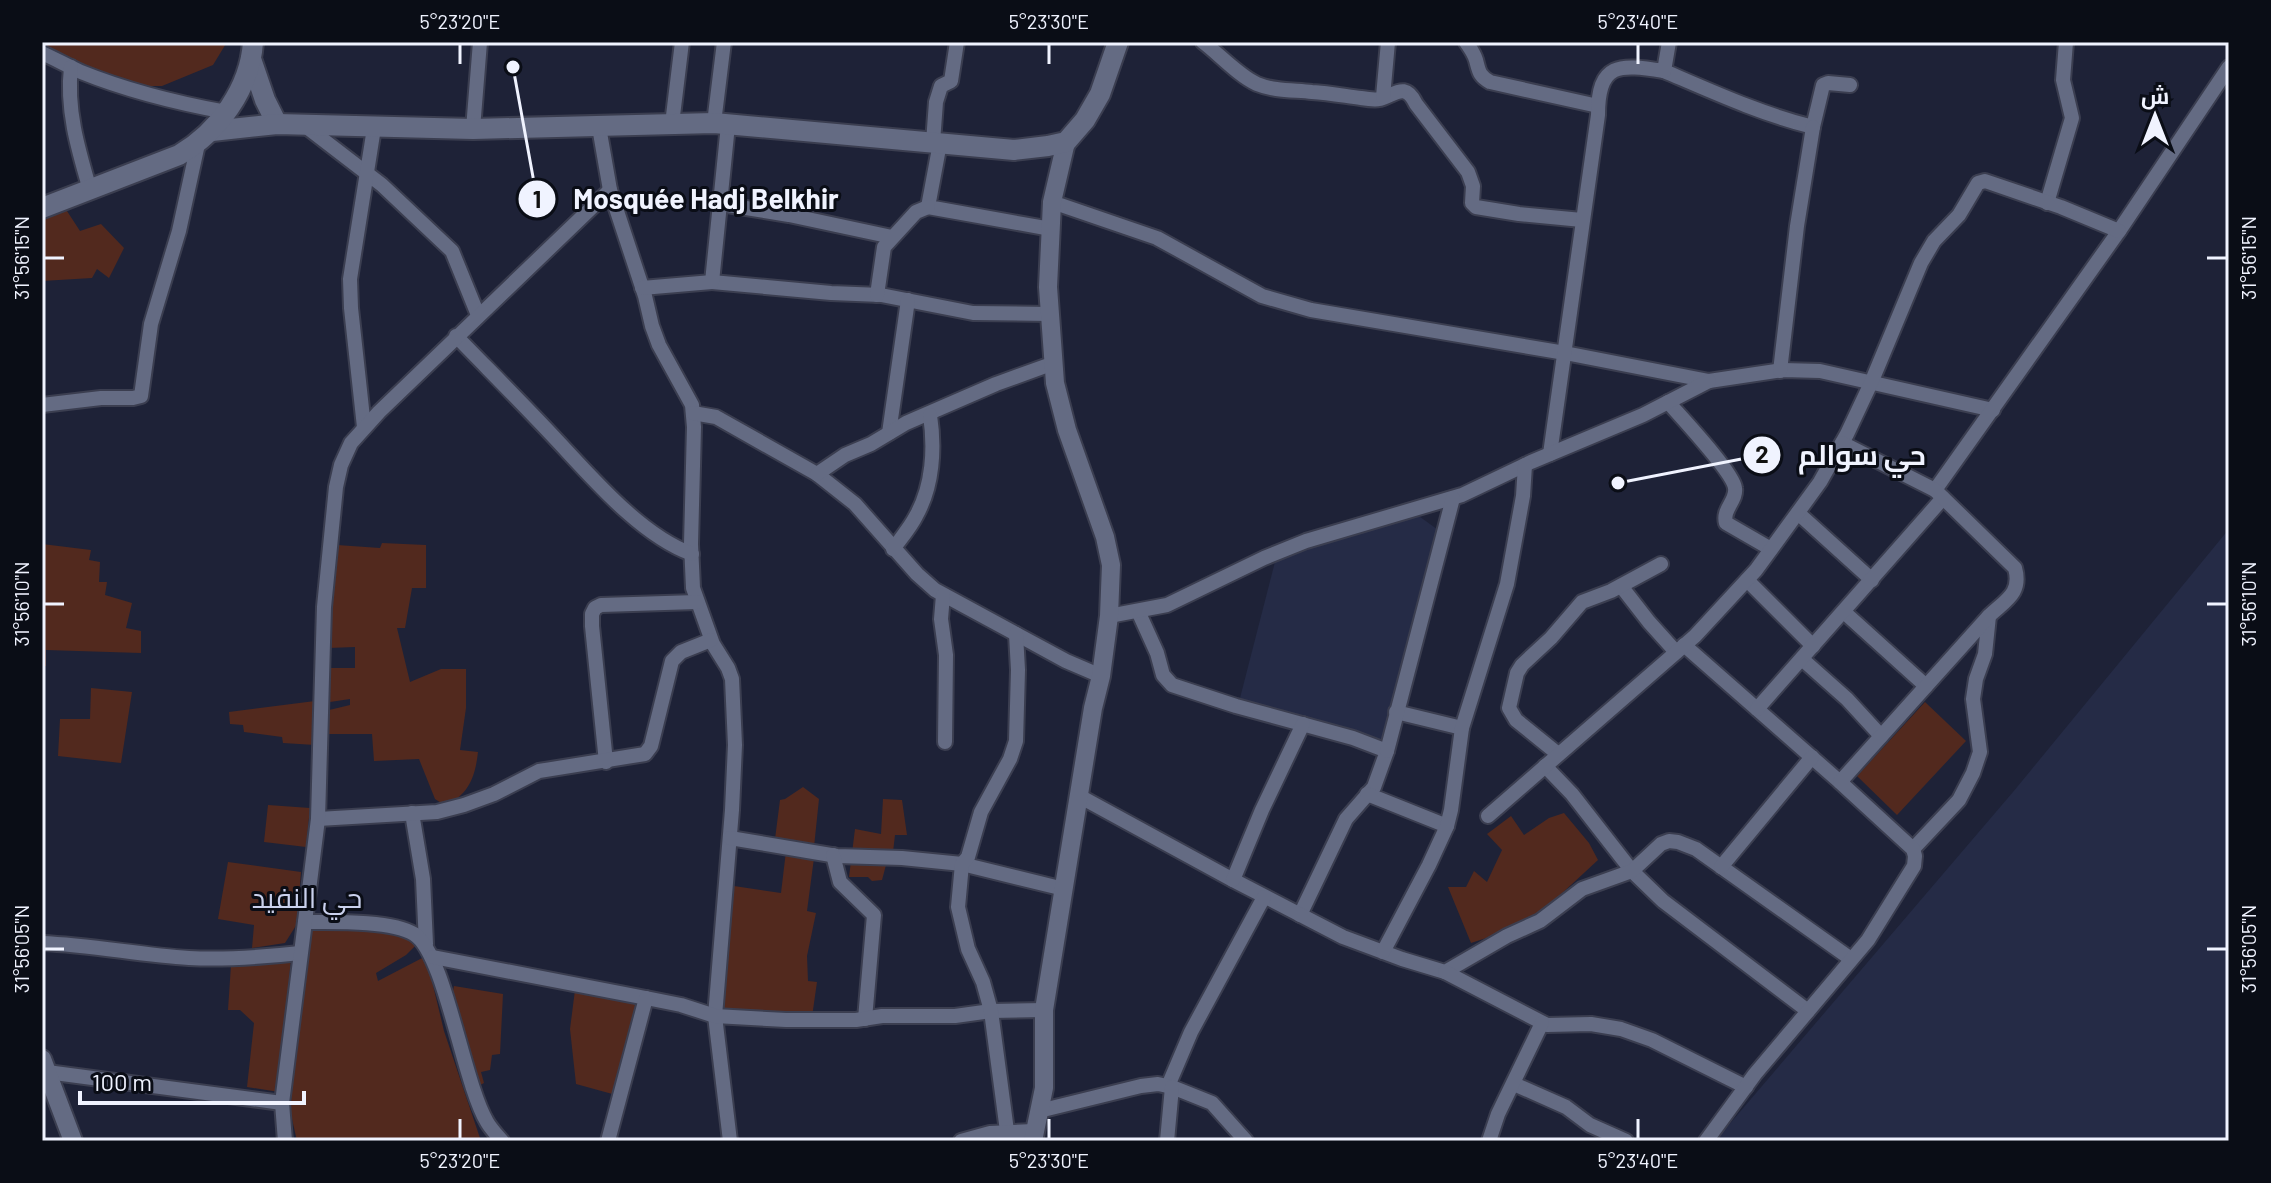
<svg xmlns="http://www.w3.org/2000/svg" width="2271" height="1183" viewBox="0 0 2271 1183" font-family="Barlow,Cairo,sans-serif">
<rect width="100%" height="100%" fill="#1e2237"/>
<g fill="#252b46">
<path d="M1416,514L1441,532L1384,743L1239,702L1276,558Z"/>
<path d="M2229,529V1141H1715L2013,792Z"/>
</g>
<g fill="#52291e">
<path d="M42,42H227L213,65L162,86H140L78,67L42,49Z"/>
<path d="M65,208L80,231L101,224L124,248L109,278L97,269L92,278L42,281V218Z"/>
<path d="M382,543L426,545V588H412L405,628H397L410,682L441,669H466V708L460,750L478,752C475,778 469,793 446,806L435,799L419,759L374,761L372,734H325V711L350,705V699L330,702L328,668H355V647L328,648L337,545L380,548Z"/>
<path d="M42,544L91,550L89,560L100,562L99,582H107L105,595L132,603L126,628L141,631V653L46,650V666H42Z"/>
<path d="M91,688L132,692L121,763L58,756L60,719H90Z"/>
<path d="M315,701V745L283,743L282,737L244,732L243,725L230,724L229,712Z"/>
<path d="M1925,702L1966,741L1897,815L1857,776Z"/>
<path d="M803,787L819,799L814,847L775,839L780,800L785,799Z"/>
<path d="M883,799L902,800L907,835H895L893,852L895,865H886L882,880L872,881L868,877H849L855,829L881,834Z"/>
<path d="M268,805L310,808L306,847L264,842Z"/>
<path d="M1564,813L1589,843L1598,860L1545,909L1517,928L1471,943L1448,887H1466L1474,871L1487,882L1502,850L1487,834L1511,816L1524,835L1549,818Z"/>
<path d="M786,851L814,858L807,911L816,913L807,956L808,981L817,982L812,1017L719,1008L734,886L781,893Z"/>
<path d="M228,862L301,872L297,924L285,943L252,948L254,925L218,919Z"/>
<path d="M353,915L390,924L413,938L415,946L406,955L376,973L378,981L426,956L444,1031L481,1141H297L290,1110L310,928L326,917Z"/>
<path d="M291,958L279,1092L247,1087L254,1023L240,1010H228L231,965Z"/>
<path d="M454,986L503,994L500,1054L492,1055L490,1070L481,1072L484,1083L480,1085L451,1001Z"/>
<path d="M575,990L637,1000L616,1095L576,1084L570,1029Z"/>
</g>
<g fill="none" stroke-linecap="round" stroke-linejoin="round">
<defs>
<g id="minor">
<path d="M1203,42C1219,54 1239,76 1257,84C1274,91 1293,90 1312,92C1329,93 1345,96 1361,98C1367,99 1375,100 1380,99C1395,95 1405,81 1416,104L1468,172L1473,186L1472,203L1476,207L1519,214L1582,220"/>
<path d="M1466,42C1470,48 1474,53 1476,60C1479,71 1479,76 1490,82L1598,106"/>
<path d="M42,53C55,59 68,66 81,72C128,91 177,103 226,112"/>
<path d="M71,67C66,109 78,149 90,190"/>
<path d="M1664,71C1713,92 1761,114 1813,127L1823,85L1828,83L1850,85"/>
<path d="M1383,97L1388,42"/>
<path d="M714,123L724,42"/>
<path d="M672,124L682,42"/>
<path d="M304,125L382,185L452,251L478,315"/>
<path d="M599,127L610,190L645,296L652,326L659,345L692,405L694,427L691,544L693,588L713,644L728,668L732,679L735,745L732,810L715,1016L730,1141"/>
<path d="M473,129L480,42"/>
<path d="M933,142L936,102L941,86L951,81L957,42"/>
<path d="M940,143L928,207L1051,229"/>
<path d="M1052,202L1157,238L1262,296L1311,310L1565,353L1709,381L1783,370L1820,371L1993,410"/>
<path d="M2047,203L2072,118L2063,80L2066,42"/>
<path d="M721,204L789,215L892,237"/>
<path d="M712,282L831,293L881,295L973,313L1050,314"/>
<path d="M642,288L712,282L728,125"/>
<path d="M877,295L884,247L916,212L928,207"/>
<path d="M456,336C488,369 520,401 551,434C589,474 639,535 692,554"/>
<path d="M1780,371L1797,226L1813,127"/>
<path d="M1668,402C1681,417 1733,472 1735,488C1737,501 1722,509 1726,523L1771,549"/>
<path d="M42,405L101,398H133L141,396L151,324L179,231L198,144"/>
<path d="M693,413L716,417L817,474L855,504L917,574L935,590L1066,661L1101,676"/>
<path d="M364,427L351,308L350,279L374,128"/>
<path d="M889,433L908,300"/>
<path d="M1550,454L1598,115C1598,62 1619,64 1664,71L1669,42"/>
<path d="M817,474L845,455L871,444L906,423L996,384L1054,363"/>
<path d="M1935,490L2119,231L2229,67"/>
<path d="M1798,513L1872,580"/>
<path d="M893,549C901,538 910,528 916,516C933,486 935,448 930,415"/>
<path d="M1747,580L1813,646"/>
<path d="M1621,586L1649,622L1676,652"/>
<path d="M943,595L941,619L946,655L945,742"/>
<path d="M1138,611L1157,653L1163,675L1172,685L1236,706L1353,738L1387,751L1374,787L1346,819L1300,915"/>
<path d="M1844,612L1926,686"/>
<path d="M1109,616L1167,605L1264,558L1306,541L1462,495L1531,462L1643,415L1709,381"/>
<path d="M1684,645L1840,782"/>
<path d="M1802,659L1847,699L1881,736"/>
<path d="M1757,709L1943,498"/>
<path d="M1396,712L1462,728"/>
<path d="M1387,751L1453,498"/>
<path d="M1558,754L1516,720L1509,708L1517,673L1522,665L1551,638L1582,602L1611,591L1661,564"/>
<path d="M606,762L592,626V614L595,608L601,605L697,602"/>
<path d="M1545,766L1572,794L1632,871L1663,901L1808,1011"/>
<path d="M1367,794L1447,826"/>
<path d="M1079,796L1233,880L1343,937L1402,959L1445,972L1507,936L1540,921L1582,889L1632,871L1661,844L1669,841L1678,842L1696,849L1851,959"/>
<path d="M412,813L423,879L426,944"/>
<path d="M1488,816L1695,636L1756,570L1820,482L1847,434L1871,383L1921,263L1934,241L1959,215L1978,183L1985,181L2061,207L2119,231"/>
<path d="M318,819L437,812L464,805L494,794L539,771L645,754L651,746L672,661L681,652L711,640"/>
<path d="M730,838L837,856L902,858L962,864L1064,889"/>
<path d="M1913,849L1959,800L1973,773L1980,752L1973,699L1976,679L1985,654L1989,616"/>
<path d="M833,855L840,882L874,915L865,1019"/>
<path d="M1721,867L1812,757"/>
<path d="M1233,880L1262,810L1303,724"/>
<path d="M305,922C331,922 392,920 414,934C445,953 463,1082 487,1122C491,1129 497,1135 502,1141"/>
<path d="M42,943C92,945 140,955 189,958C227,960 264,957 300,953"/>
<path d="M1383,952L1429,865L1447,826L1451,810L1462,728L1507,584L1523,496L1525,465"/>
<path d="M433,957L646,998L681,1005L715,1016L786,1020H856L882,1016H955L991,1011L1044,1010"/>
<path d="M1445,972L1547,1025L1591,1024L1621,1029L1652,1040L1746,1087"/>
<path d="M47,1072L282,1103"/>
<path d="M1514,1084L1566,1107L1590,1125L1626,1141"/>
<path d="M1168,1086L1191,1032L1264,897"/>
<path d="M1039,1111L1141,1086L1158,1084L1172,1087L1212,1103L1246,1141"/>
<path d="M1007,1131L991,1011L983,982L968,949L958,907L962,864L968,857L981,812L1010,759L1016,741L1018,670L1016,634"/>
<path d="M285,1141L282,1103L318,819L324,607L336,487L341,465L351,443L379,412L610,190"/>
<path d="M608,1141L646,998"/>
<path d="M961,1141L990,1133L1034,1131"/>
<path d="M1167,1141L1172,1087"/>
<path d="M1489,1141L1498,1114L1542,1023"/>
<path d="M1706,1141L1755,1074L1868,940L1914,866L1915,856L1913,849L1840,782L1989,616C2006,600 2022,593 2015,568L1935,490L1842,443"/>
</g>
<g id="tertiary">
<path d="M42,1059L73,1141"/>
<path d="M1033,1141L1044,1088V1010L1093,708L1101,676L1109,616L1111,565L1105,537L1067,430L1055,383L1048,287L1052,202L1066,142"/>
</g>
<g id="secondary">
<path d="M251,59L265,100L277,124"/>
<path d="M212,131L277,124L473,129L714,123L1014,150L1048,146L1066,142L1085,120L1100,94L1118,42"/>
<path d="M42,208L179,155C218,132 250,89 253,42"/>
</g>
</defs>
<use href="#minor" stroke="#3b3e50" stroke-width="18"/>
<use href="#tertiary" stroke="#3b3e50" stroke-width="22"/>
<use href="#secondary" stroke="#3b3e50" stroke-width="24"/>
<use href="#minor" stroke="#646b83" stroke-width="14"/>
<use href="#tertiary" stroke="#646b83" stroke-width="18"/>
<use href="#secondary" stroke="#646b83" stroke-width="20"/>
</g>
<path fill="none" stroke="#f0f3ff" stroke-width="3" d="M460,44V64M1049,44V64M1638,44V64M44,258H64M2207,258H2227M44,604H64M2207,604H2227M44,949H64M2207,949H2227M460,1119V1139M1049,1119V1139M1638,1119V1139"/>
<g text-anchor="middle" stroke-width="6" stroke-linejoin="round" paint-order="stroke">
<g font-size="28" fill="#cad1ed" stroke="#0a0d16">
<text x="307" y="908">حي النفيد</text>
</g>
</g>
<path fill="none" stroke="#f0f3ff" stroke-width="3" d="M513 67L537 199M1618 483L1762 455"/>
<g fill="#f0f3ff" stroke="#0a0d16" stroke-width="3">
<circle cx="513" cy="67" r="8"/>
<circle cx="1618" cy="483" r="8"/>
<circle cx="537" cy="199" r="20"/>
<circle cx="1762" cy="455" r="20"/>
</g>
<g font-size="24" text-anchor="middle" font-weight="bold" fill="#111">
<text x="537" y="208">1</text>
<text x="1762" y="463">2</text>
</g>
<g font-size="28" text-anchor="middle" font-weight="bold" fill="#f0f3ff" stroke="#0a0d16" stroke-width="6" stroke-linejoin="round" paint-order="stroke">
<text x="706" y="209">Mosquée Hadj Belkhir</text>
<text x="1862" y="465">حي سوالم</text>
</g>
<rect width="2271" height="1183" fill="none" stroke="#0a0d16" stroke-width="88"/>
<g transform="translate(2155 116)" stroke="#0a0d16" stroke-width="6" paint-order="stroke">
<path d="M0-6L14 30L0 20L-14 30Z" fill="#f0f3ff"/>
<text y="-12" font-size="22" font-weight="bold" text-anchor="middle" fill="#f0f3ff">ش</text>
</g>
<path d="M80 1091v12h224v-12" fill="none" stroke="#f0f3ff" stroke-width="4"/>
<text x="92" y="1091" font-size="24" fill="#f0f3ff" stroke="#0a0d16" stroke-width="6" paint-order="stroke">100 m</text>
<rect x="44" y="44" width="2183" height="1095" fill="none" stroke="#f0f3ff" stroke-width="3"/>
<g font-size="20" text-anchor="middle" fill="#f0f3ff">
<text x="460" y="29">5°23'20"E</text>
<text x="1049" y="29">5°23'30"E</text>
<text x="1638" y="29">5°23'40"E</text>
<text transform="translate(22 258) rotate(-90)" y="7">31°56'15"N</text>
<text transform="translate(2249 258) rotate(-90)" y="7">31°56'15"N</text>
<text transform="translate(22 604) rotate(-90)" y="7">31°56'10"N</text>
<text transform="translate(2249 604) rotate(-90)" y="7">31°56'10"N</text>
<text transform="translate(22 949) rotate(-90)" y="7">31°56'05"N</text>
<text transform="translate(2249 949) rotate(-90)" y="7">31°56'05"N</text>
<text x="460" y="1168">5°23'20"E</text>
<text x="1049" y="1168">5°23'30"E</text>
<text x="1638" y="1168">5°23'40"E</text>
</g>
</svg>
